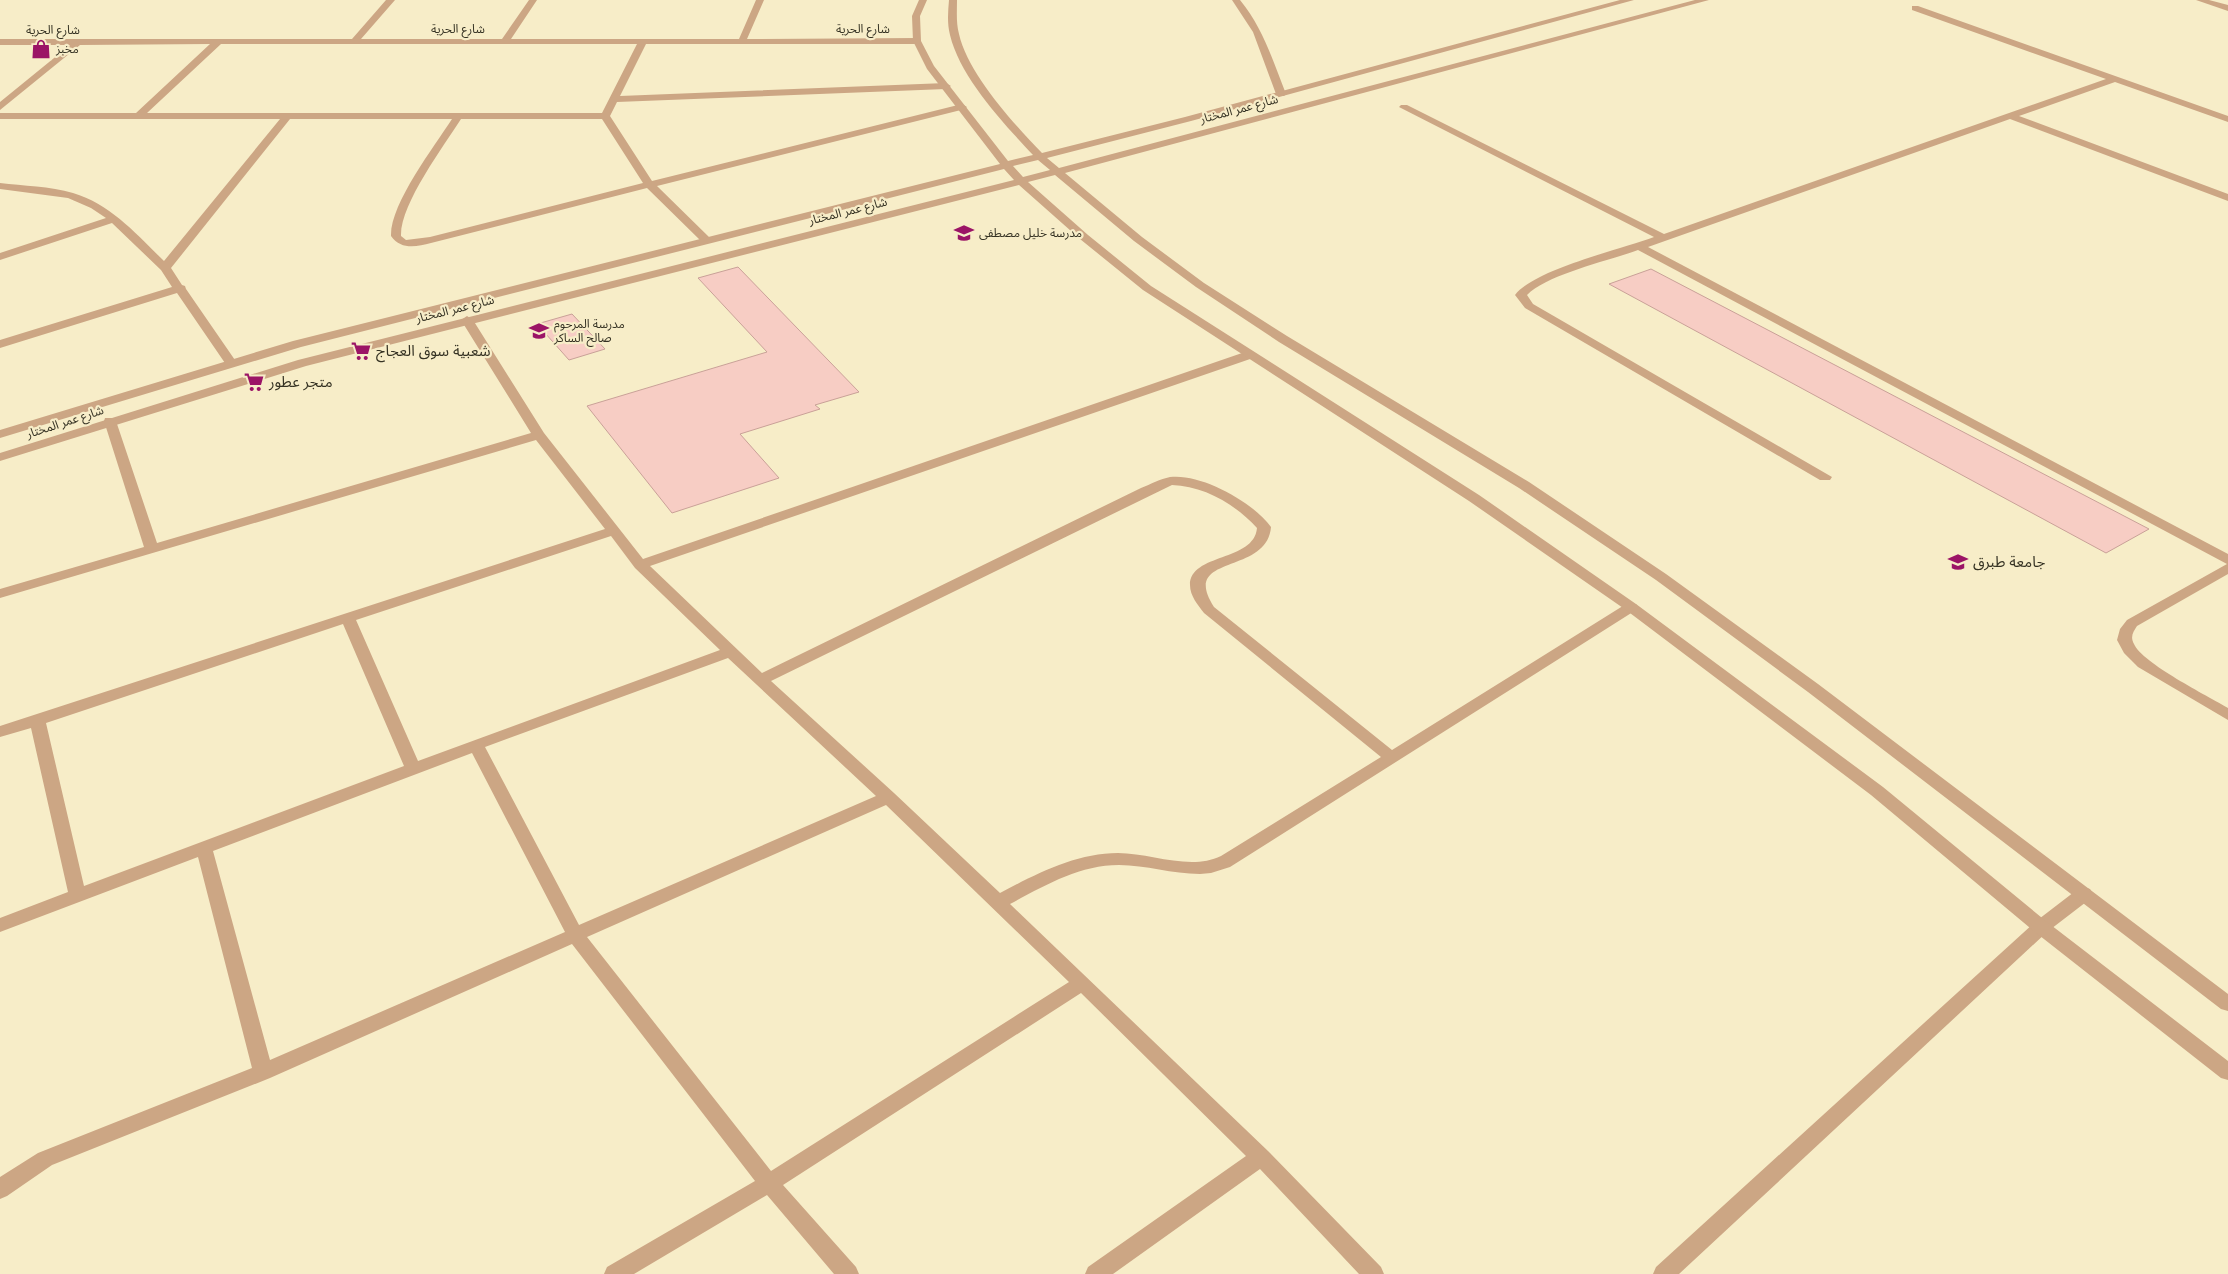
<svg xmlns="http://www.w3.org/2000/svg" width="2228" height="1274" viewBox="0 0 2228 1274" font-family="Lato,'Noto Sans Arabic',sans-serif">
<rect width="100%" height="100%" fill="#f7edc8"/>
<g fill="#f7cdc4" stroke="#c9a198">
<path d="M738,267L859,392L815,405L820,409L740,434L779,478L672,513L587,406L767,352L698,278Z"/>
<path d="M1651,269L2149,529L2106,553L1609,284Z"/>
<path d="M572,314L605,349L569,360L537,324Z"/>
</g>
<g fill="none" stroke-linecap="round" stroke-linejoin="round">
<path fill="#cca684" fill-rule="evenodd" d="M1912,6H1918L2228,116V122L2115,82L2019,116L2228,194V201L2010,119L1648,247L2228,554V574L2137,626C2133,632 2130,637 2134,644C2142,663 2208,696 2228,708V720L2138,667L2124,653L2117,640L2120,629L2127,620L2227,564L1638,250C1608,261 1548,274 1527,295L1533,304L1832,477L1830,480H1820L1525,308L1515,295C1535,269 1622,249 1654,237L1399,107L1401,105H1407L1664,234L2106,79L1912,10Z"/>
<g fill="#cca684" fill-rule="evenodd">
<path d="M386,0H395L361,39H502L529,0H537L511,39H739L756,0H764L747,39L917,38L921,41L917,44H646L620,96L946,83L951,86L946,89L617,102L610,116L652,181L962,104L967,107L965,109L657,186L709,237L710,239L705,242L701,241L647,188L431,243C416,247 401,250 391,236C390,204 434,147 452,119H290L171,268L182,285L185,286L186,289L237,363L235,366H227L177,293L0,348V340L172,287L161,270L112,223L0,260V253L106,218L91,208L68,198L0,189V183C23,186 50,186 73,193C111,204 137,235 164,261L280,119H0V113H136L210,44L80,45L0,110V102L70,45H0V39H352ZM221,44H637L602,113H147ZM461,119H602L643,183L430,237L406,240L401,236C400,204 444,146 461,119Z"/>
<path d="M1232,0H1240C1263,28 1273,61 1286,94L1284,96H1278L1276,94L1253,32Z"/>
<path d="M2196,0H2209L2228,5V11Z"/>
<path d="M467,316L473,320L544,433L643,559L1245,352L1249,351L1255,355L1253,358L650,566L762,673L1141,488C1151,484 1160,479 1170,477C1201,473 1253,502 1271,527C1267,576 1179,553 1214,607L1392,750L1626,604H1636L1638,607L1636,610L1230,867L1211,873L1200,874C1172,874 1146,865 1119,865C1079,865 1044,886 1010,904L1268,1151L1381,1267L1384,1274H1359L1260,1169L1113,1274H1085L1088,1267L1246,1156L1081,993L783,1185L856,1267L859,1274H834L767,1195L634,1274H604L607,1267L755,1181L572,944L270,1078L52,1165L7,1196L0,1199V1177L38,1153L252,1068L198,857L0,932V918L68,892L31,728L0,737V726L605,529L536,440L0,598V589L144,547L104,421L105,418H115L116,421L157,543L531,433L461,320ZM1172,485C1204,486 1235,504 1257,528C1254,562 1190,553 1190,585C1190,596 1198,605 1204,613L1381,757L1221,856C1190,871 1151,853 1118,853C1076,853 1036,874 1000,893L894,793L771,681ZM611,536L635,568L720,650L418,761L356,620ZM343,624L404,766L84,886L46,723ZM728,658L876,796L579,925L485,747ZM472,753L565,932L270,1060L213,851ZM886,805L1069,982L771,1171L587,937Z"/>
<path d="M2084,887L2090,889L2093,894L2090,899L2047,932L1679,1274H1653L1656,1267L2035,922L2078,889Z"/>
</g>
<path fill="#cca684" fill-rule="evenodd" d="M919,0H927L920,16L921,41L934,66L1008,161L1033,155C1003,123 960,77 950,35C947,23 948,12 949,0H957C957,12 956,23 959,34C968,74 1014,124 1042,153L1185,117L1620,0H1634L1191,121L1047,158L1059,168L1695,0H1709L1065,173L1142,237L1204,283L1287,336L1529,482L1666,574L1818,684L2228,994V1011L2221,1009L1808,692L1656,580L1519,488L1279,342L1196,287L1134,241L1055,175L1028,182L1088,235L1151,286L1479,495L1636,604L1883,787L2047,922L2228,1061V1080L2221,1078L2035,932L1871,795L1626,610L1469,501L1143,290L1080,239L1019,185L306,366L0,461V453L298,360L1014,180L1004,169L301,347L0,438V430L293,341L1000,164L927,69L913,41L912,16ZM1038,160L1050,170L1023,177L1013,166Z"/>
</g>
<defs>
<symbol id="shop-bare" viewBox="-9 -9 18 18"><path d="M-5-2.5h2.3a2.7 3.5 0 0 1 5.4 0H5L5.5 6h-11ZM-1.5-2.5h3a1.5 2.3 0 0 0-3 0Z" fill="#9b1466" stroke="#f7edc8" stroke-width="2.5" paint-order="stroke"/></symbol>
<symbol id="school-bare" viewBox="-9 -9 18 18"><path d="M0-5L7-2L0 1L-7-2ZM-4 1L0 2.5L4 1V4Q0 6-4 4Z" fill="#9b1466" stroke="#f7edc8" stroke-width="2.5" paint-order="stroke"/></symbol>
<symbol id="supermarket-bare" viewBox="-9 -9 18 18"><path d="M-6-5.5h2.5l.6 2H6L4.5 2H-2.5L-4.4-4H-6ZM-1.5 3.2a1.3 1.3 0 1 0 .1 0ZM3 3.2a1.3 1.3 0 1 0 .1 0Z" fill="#9b1466" stroke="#f7edc8" stroke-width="2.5" paint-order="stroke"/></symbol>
<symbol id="university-bare" viewBox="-9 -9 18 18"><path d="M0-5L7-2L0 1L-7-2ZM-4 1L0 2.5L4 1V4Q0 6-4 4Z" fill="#9b1466" stroke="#f7edc8" stroke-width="2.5" paint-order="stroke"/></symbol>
</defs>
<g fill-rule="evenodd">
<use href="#shop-bare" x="27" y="35" width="28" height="28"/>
<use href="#school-bare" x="950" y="219" width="28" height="28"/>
<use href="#school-bare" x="525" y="317" width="28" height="28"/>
<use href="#supermarket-bare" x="347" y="337" width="28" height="28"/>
<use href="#supermarket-bare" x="240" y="368" width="28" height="28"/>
<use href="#university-bare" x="1944" y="548" width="28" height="28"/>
</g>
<g text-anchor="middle" stroke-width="4.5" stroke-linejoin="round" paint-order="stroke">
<g font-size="12" fill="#353223" stroke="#f7edc8">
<text x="458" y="33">شارع الحرية</text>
<text x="863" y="33">شارع الحرية</text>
<text x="53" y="34">شارع الحرية</text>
<text transform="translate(1239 109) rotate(-15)" y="4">شارع عمر المختار</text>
<text transform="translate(848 211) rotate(-14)" y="4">شارع عمر المختار</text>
<text transform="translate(455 309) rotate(-14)" y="4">شارع عمر المختار</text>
<text transform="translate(65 422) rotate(-18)" y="4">شارع عمر المختار</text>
</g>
<g font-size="12" fill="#353223" stroke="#f7edc8" text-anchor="start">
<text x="56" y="53">مخبز</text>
<text x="979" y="237">مدرسة خليل مصطفى</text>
<text x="554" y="328">مدرسة المرحوم<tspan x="554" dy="14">صالح الساكر</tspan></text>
</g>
<g font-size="15" fill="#353223" stroke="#f7edc8" text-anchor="start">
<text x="376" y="356">شعبية سوق العجاج</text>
<text x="269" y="387">متجر عطور</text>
<text x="1973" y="567">جامعة طبرق</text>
</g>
</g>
</svg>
